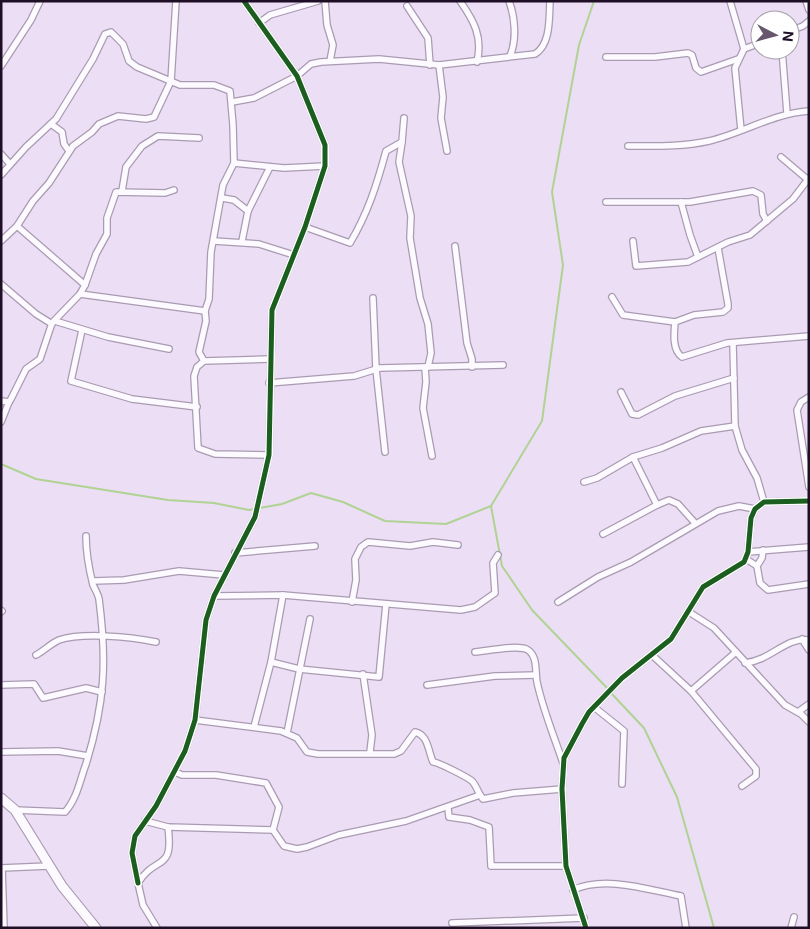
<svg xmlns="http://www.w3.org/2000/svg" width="810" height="929" viewBox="0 0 810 929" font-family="Inter,sans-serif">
<rect width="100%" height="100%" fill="#ecdef5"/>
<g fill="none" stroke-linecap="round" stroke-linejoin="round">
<g stroke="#b0d394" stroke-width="2">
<path d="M594,1L579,45L552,192L563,265L542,421L491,506L502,566L532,610L608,689"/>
<path d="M1,464L36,479L168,500L214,503L249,510L282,504L311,493L343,502L385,521L446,524L491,506"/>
<path d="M611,693L644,728L677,797L714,928"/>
</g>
<defs>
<g id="street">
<path d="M325,1L327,25L333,45L330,61"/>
<path d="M460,1C474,21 483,37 477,62"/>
<path d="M509,1C515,17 517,40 510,56"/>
<path d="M730,1L744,49L735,68L741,130"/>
<path d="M806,1L809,10"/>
<path d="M407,6L428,38L430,65"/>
<path d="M259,23L270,15L318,1"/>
<path d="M790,31L803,26L809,21"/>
<path d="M744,49L760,43"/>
<path d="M782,50L787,113"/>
<path d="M606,57H655L688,53L692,55L696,68L701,72L738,59"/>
<path d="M439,65L443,97L441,118L447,151"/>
<path d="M1,66L31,20L40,1"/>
<path d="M232,102L254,98L297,76L311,64L321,62L379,59L439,65L535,54C551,44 549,18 550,1"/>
<path d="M51,124L62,132L64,144L69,151"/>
<path d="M402,142L399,162L411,216L410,238L420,298L428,324L431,353L428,367"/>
<path d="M628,146C656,146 682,147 709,141C743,133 774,113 809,111"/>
<path d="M1,154L10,164"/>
<path d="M781,157L807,179"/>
<path d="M234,163L284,168L325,166"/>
<path d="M1,175L26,147L56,119L93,59L105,34L111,32L123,44L129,61L137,67L180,85H214L230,91L233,125L234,163L223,185L211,252L209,299L205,311L206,321L199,352L204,361"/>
<path d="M122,191L126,167L142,146L158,136L199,138"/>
<path d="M222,198L234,200L248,211"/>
<path d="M606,202H690L753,191L761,195L763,214L767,221"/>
<path d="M681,202L690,235L698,257"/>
<path d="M17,226L85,285"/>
<path d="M305,227L350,243C368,213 377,184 386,151L402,142L404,118"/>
<path d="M1,241L17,226L33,201L49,183L73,146L92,132L99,124L118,116L146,119L154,117L171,81L176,1"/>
<path d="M214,241L259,244L294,255"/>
<path d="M242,241L248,211L270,167"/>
<path d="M633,241L636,266L688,262L728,242L750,235L793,199L809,178"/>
<path d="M455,246L467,343L472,359V367"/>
<path d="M1,284L36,314L52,324"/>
<path d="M80,294L205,311"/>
<path d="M612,297L623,315L675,322L694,315L723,312L728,308V304L718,248"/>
<path d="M373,298L376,369L385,452"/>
<path d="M55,321L108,337L169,349"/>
<path d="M675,322C674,333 672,350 682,357L727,343L809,336"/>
<path d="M82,330L71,381L132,399L197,407"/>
<path d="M733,344L735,426L742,450L757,478L764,502"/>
<path d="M425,367L426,382L423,408L432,456"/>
<path d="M269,383L354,376L380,368L503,365"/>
<path d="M621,392L632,414L638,415L675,396L734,378"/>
<path d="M809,397L801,402L797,410L809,487"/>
<path d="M1,401L9,402L11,399L26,369L40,359L52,323L80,294L85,285L96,254L107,234V218L116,192L165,193L174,190"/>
<path d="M1,422L9,402"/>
<path d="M269,455L215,454L198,448L194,376L197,367L204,361L270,359"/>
<path d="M633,457L662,448L701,431L735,426"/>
<path d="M584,482L597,478L633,457L657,505L669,500L678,504L695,523"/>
<path d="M603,534L657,505"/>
<path d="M748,552L809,547"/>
<path d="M235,553L315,546"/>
<path d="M746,559L757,566L760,583L768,590L809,584"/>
<path d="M757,566L762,558L763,550"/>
<path d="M93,581L124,580L179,571L224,575"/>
<path d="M214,596L283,595L461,610L475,607L495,593L493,563L498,555"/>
<path d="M352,602L356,580L355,559L361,547L368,542L410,546L433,542L458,545"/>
<path d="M558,602L598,577L631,562L718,511L739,506L755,509"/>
<path d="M1,612L2,611"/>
<path d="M689,612L714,628L785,705L801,714L809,722"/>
<path d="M802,639L809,650"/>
<path d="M475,652C487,651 519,644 528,650C538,657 535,672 537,682C543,710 554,736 563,763"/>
<path d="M36,655C44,651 50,644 59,640C83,632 131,637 156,642"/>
<path d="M652,655L691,691L756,769V776L742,786"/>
<path d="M271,662L299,669L379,677L386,604"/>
<path d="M745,663C772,660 785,637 809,640"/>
<path d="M363,674L372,735L370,752"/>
<path d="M1,685L34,684L43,698L86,688L102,692"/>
<path d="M427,685L495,676L536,675"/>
<path d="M691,691L736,652"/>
<path d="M594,707L624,731L622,784"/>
<path d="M798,712L809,704"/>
<path d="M195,720L281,731L297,738L307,752L318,754H394L401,751L415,732C428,735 428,750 433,762C438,762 467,777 472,781C475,784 478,791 480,795"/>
<path d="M254,727L271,662L283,595"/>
<path d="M287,733L310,619"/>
<path d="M1,752L58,751L88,756"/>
<path d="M175,772L182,775H216L266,783L279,807L273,830"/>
<path d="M448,808L449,817L470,820L489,827L491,866H566"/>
<path d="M15,810L65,812C77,799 80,780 86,764C105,703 107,661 99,599C98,594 95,589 93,585C89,569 86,552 86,536"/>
<path d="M145,821L168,827L273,830L284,846L297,849L307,847L339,835L406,821L480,795L483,799L513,793L562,789"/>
<path d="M1,868L49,866"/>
<path d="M2,868L4,928"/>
<path d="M138,883L132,853L135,836L156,806L185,751L195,720L206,620L214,596L255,517L269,455L272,310L305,227L325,166V145L297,76L244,1"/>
<path d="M573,890C605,875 649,890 681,896L686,928"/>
<path d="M452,923L584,918"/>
<path d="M157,928L143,905L138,883C156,854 174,873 168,827"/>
<path d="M586,928L566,866L562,789L564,758L582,724L589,712L622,678L671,639L703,587L744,562L748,552L751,518L755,509L764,502L809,501"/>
<path d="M791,928L794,917"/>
</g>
<path id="secondary" d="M1,798L15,810L62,886L96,928"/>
</defs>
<use href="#street" stroke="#a99bb1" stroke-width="8"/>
<use href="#secondary" stroke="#a99bb1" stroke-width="11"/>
<use href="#street" stroke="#fcfafe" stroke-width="5.5"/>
<use href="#secondary" stroke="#fcfafe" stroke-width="9"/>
<defs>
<g id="cycleway">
<path d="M138,883L132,853L135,836L156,806L185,751L195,720L206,620L214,596L255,517L269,455L272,310L305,227L325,166V145L297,76L244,1"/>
<path d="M586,928L566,866L562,789L564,758L582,724L589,712L622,678L671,639L703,587L744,562L748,552L751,518L755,509L764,502L809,501"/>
</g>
</defs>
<use href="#cycleway" stroke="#fff" stroke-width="8"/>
<use href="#cycleway" stroke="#1b5e20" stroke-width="5"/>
</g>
<rect width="810" height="929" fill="none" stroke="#1e0e26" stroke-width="5"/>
<g transform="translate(775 35) rotate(96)"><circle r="24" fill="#ffffff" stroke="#a59fa8"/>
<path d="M0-4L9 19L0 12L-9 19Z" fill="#66576e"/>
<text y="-8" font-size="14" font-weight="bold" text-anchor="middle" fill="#1e0e26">N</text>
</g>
</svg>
